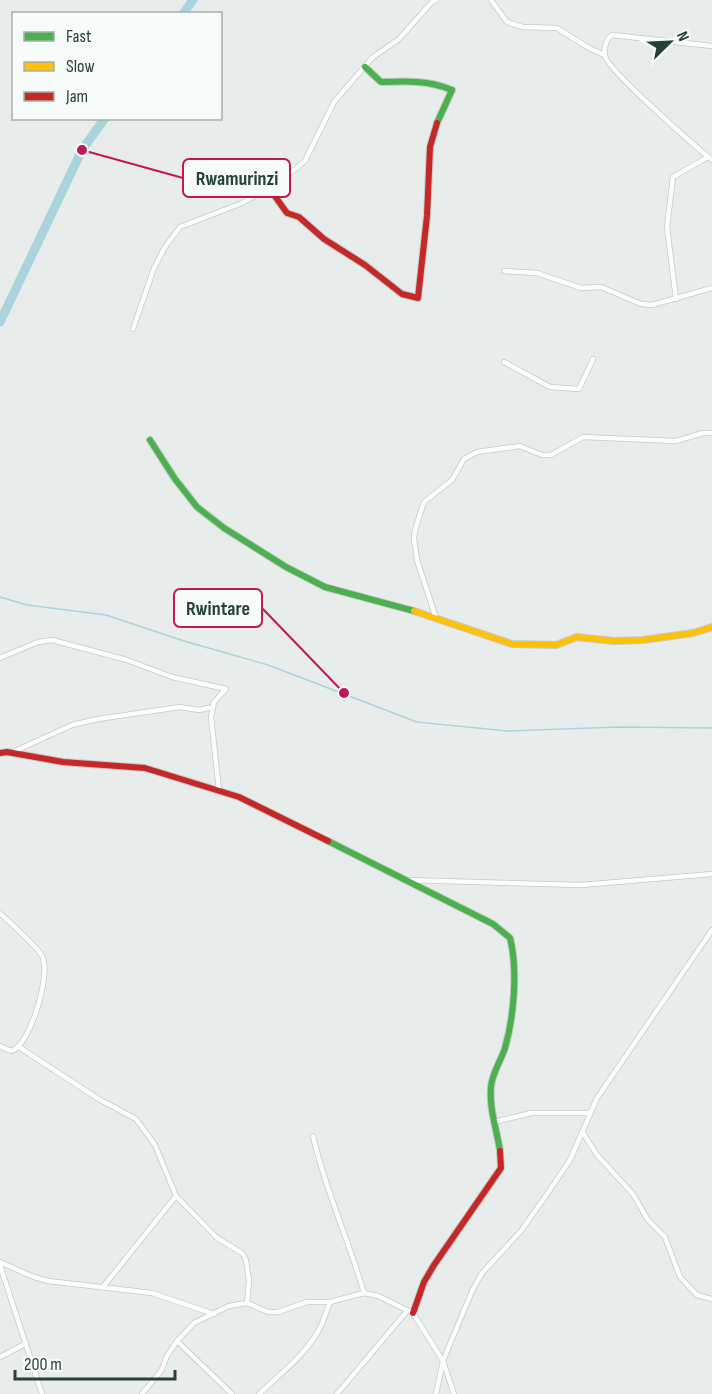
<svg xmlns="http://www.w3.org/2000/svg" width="712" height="1394" viewBox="0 0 712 1394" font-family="'Sofia Sans Condensed',sans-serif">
<rect width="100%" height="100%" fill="#e8edeb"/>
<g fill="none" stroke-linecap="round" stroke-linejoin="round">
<path stroke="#a9d4db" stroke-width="1.5" d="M0,597L27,605L106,615L184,641L268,665L417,722L507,731L618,727L712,728"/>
<g stroke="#a9d4db" stroke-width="9">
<path d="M183,14L193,0"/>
<path d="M0,322L82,150L105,118"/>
</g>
<defs>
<g id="street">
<path d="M491,0L507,22L523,27L557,28L589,48L604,55"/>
<path d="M712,46L612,35C607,38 603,48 605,56C607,69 696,147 712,160"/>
<path d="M504,271L537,273L581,288L601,287L641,304L652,305L712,288"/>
<path d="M676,299L667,227L673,177L708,157"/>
<path d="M133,329L154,268L165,247L180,227L242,203L282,180L305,161L334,102L372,58L399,39L432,2L436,0"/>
<path d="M504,362L550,387L579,389L593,359"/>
<path d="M436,618L417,560L414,539L415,530L424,502L452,480L464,459L477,452L520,446L542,455H551L583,437L676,441L703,433H712"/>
<path d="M0,658L38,642L52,640L127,660L172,677L226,689L214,702L211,717L219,790"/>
<path d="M13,752L72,725L98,719L180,707L199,710L213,707"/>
<path d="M407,880L581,885L712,874"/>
<path d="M0,913C9,922 37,946 42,956C52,974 29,1048 11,1051L0,1046"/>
<path d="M19,1047L97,1098L136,1119L155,1145L176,1196L217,1238L242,1253L246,1260L249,1281L247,1303"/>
<path d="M494,1122L531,1113H590"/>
<path d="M583,1133L597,1155L633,1194L648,1220L665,1237L680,1277L697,1295L712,1299"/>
<path d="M313,1136C325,1190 349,1240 364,1293"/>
<path d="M0,1262L31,1276L48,1281L152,1293L214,1314"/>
<path d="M0,1265L42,1394"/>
<path d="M103,1287L176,1196"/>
<path d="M177,1341L232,1394"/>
<path d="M0,1357L25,1344"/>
<path d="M142,1394L161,1371L167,1356L177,1341L194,1323L229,1306L247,1303L268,1312H278L307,1302H330L364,1293L378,1296L413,1313L443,1361L454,1394"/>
<path d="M259,1394C279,1375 303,1357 317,1333C323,1324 326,1312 330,1302"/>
<path d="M337,1394L407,1311"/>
<path d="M436,1394L443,1361L472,1291L482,1273L521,1231L547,1194L570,1160L597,1098L712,930"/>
</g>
<g id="fast">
<path d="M365,67L381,82C406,81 429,80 452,90L437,123"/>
<path d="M150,440L175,479L197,507L224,528L286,567L325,587L414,611"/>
<path d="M328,841L493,924L510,938C518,969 514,1017 505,1048C501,1061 492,1073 491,1087C489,1109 497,1130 500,1151"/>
</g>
<path id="slow" d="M414,611L512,644L556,645L577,637L614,641L643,640L693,633L712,627"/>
<g id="jam">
<path d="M269,188L287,213L299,217L324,239L365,265L402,294L418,298L427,216L430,147L437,123"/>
<path d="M0,753L7,752L63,762L145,768L239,797L328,841"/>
<path d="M413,1313L424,1282L434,1265L501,1168L500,1151"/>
</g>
</defs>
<use href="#street" stroke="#c5cac8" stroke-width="6"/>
<use href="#fast" stroke="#c3cbc8" stroke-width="8"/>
<use href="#slow" stroke="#c3cbc8" stroke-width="8"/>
<use href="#jam" stroke="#c3cbc8" stroke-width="8"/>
<use href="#street" stroke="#fcfcfc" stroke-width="4.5"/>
<use href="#fast" stroke="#4caf50" stroke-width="6"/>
<use href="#slow" stroke="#ffc107" stroke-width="6"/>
<use href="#jam" stroke="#c62828" stroke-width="6"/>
</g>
<path fill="none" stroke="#c2185b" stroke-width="2" d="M82 150L183 178M344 693L262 608"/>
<g fill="#c2185b" stroke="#f7fbf9" stroke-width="2">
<circle cx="82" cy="150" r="6"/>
<circle cx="344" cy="693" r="6"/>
</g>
<g fill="#f7fbf9" stroke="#c2185b" stroke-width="2">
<rect x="183" y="159" width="107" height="38" rx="6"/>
<rect x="174" y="589" width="88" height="38" rx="6"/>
</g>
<g font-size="20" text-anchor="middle" font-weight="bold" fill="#24423a">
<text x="237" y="185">Rwamurinzi</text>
<text x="218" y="615">Rwintare</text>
</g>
<rect x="12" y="12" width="210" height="108" fill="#f7fbf9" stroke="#a3b1ad" stroke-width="1.5"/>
<rect x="24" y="32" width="30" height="9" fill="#4caf50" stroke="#a3b1ad" stroke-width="1.5"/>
<text x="66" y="42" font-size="18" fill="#24423a">Fast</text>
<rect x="24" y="62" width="30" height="9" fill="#ffc107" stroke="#a3b1ad" stroke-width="1.5"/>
<text x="66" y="72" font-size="18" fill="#24423a">Slow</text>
<rect x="24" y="92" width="30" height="9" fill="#c62828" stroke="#a3b1ad" stroke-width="1.5"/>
<text x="66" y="102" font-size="18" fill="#24423a">Jam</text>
<g transform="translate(670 42) rotate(66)" stroke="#f7fbf9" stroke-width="4.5" paint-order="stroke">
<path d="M0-4.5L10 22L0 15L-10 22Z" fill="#24423a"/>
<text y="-9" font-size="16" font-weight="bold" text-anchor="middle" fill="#24423a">N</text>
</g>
<path d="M15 1370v9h160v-9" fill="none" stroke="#24423a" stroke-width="3"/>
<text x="24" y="1370" font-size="18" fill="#24423a" stroke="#f7fbf9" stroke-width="4.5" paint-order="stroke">200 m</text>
</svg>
